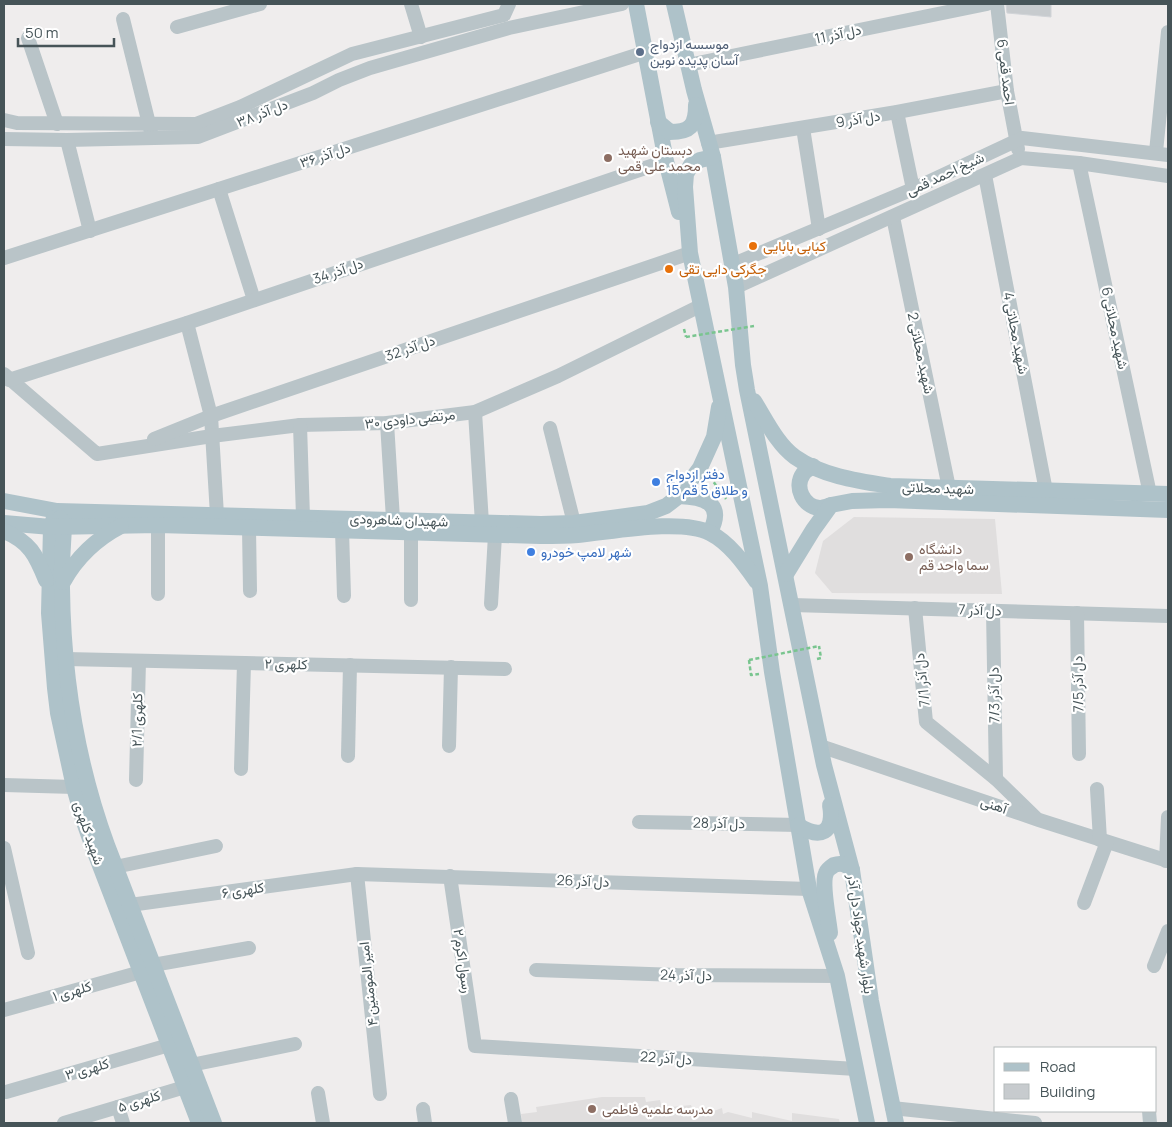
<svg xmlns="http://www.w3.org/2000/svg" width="1172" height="1127" viewBox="0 0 1172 1127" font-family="Manrope,Vazirmatn,sans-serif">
<rect width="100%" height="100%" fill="#efeded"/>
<g fill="#e0dede">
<path d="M854,517L995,519L1002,594L832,593L815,573L823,541Z"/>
<path d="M602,1097H645L646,1102L660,1100L662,1108L691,1105L693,1110L710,1107L711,1112L722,1108L723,1114L728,1112L752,1118V1112L792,1121V1113L839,1119L840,1123H522L521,1114L537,1112L536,1107Z"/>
</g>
<path fill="#c7cbce" stroke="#d1d4d8" d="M1006,4H1051V17L1007,13Z"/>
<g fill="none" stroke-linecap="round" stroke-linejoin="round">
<g stroke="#79c58f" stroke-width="2.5" stroke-dasharray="4 2.5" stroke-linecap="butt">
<path d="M684,329L686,337"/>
<path d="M710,477L726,499"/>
<path d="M817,659L821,658L819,646"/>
<path d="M749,660L751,675L759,674"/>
</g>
<g stroke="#b9c4c8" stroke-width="14">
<path d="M411,4L421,37"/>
<path d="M997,4L1007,91L1018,149"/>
<path d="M123,19L151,132"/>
<path d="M177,27L260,4"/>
<path d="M28,38L57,124"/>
<path d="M688,65L987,4"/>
<path d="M897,112L913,189"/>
<path d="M4,120L17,123L196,124L240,107L352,54L504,15L509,4"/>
<path d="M803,128L819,229"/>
<path d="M4,139L67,140L198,137L313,93L339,80L370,68L509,28L622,4"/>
<path d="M67,140L90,231"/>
<path d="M708,143L897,112L1007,91"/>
<path d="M1156,152L1168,32"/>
<path d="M1079,163L1150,494"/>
<path d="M985,175L1046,491"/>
<path d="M219,189L254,300"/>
<path d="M893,217L949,488"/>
<path d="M4,258L646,52"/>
<path d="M731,265L913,189L1022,138L1168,155"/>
<path d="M736,287L1021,158L1079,163L1168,176"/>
<path d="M187,323L211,416L217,515"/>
<path d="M4,374L97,454L212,436L300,425L387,423L475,412L558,376L700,306"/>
<path d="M9,380L187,323L666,161"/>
<path d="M475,412L482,523"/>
<path d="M387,423L393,519"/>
<path d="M300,425L303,517"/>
<path d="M550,428L574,523"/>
<path d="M154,439L211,416L690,253"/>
<path d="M158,525V594"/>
<path d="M249,528L250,591"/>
<path d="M342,530L344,596"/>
<path d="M411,600V533"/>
<path d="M491,604L495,535"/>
<path d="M792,605L1168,616"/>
<path d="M915,608L926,722L996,779L1036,818"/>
<path d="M993,611L996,779"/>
<path d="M1077,613L1079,754"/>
<path d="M66,659L505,669"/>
<path d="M449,746L451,667"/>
<path d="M820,746L1039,820L1168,861"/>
<path d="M348,756L350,665"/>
<path d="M241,769L244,663"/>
<path d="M136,780L139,661"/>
<path d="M4,785L74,787"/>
<path d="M1097,789L1100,840"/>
<path d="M639,822L798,825"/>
<path d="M4,848L28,953"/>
<path d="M1166,861L1168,817"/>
<path d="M115,867L216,846"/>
<path d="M357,874L380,1094"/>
<path d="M450,876L475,1046L856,1069"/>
<path d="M1084,903L1107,842"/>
<path d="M130,905L357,874L809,889"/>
<path d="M153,965L249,948"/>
<path d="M1154,966L1168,931"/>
<path d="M536,970L677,975L837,976"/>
<path d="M4,1010L141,972"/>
<path d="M191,1065L295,1044"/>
<path d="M6,1092L169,1045"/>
<path d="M318,1093L323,1123"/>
<path d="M511,1099L515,1123"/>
<path d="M118,1107L123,1123"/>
<path d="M892,1108L1035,1123"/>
<path d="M423,1109L425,1123"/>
<path d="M1149,1111L1150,1123"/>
<path d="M64,1123L185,1087"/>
</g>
<g stroke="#aec2c9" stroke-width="16">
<path d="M636,4L666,161L679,212"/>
<path d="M674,4L694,90L713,157L736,287L743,365L747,390L824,765L852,870L871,1001L896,1123"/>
<path d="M658,122L670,132C690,132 696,126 696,105"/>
<path d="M713,157L700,160L691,165L686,174L685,187L690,253L760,586L772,672L809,889L837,976L867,1123"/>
<path d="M754,401C766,420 777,444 795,457C822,476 858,481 890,486L1168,494"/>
<path d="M813,466C810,468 805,471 803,474C794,487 803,506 819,508C823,508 828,506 831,505"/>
<path d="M679,496C704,497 725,503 710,532"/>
<path d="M4,501L57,511L541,524L574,523L648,513L666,506L679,496L700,468L714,437L719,407"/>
<path d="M54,518L51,527L49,613L55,688L58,713L74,787L83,819L94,850L199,1123"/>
<path d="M60,518L64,527C63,547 61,568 62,588C63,675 77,763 107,845L214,1123"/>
<path d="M4,523L51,527L158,525L540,536C552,536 565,536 578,535C612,532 680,518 710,533C730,543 745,565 757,582"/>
<path d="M4,531C30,542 36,555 46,580"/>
<path d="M786,574L813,530L831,505L852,501L888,500L1168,510"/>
<path d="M63,582C77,557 96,539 121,526"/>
<path d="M798,825C820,840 835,833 830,805"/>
<path d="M830,933C829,921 821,884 826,873C827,870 831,867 834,865C842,862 847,865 852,870"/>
</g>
<g stroke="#79c58f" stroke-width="2.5" stroke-dasharray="4 2.5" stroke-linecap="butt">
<path d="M686,337L754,326"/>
<path d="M749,660L819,646"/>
</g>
</g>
<circle fill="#5c6f8a" stroke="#fff" stroke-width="2" cx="640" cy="52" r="5"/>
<g fill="#8d6e63" stroke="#fff" stroke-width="2">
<circle cx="608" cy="158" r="5"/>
<circle cx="909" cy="557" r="5"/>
<circle cx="592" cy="1109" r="5"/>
</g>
<g fill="#e8710a" stroke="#fff" stroke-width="2">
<circle cx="753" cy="246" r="5"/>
<circle cx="669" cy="269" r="5"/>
</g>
<g fill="#3f7fe0" stroke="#fff" stroke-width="2">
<circle cx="656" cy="482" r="5"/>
<circle cx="531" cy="552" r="5"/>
</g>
<g text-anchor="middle" stroke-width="4.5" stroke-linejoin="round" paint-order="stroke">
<g font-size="14" fill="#465458" stroke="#fff">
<text transform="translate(838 34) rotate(-12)" y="5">دل آذر 11</text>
<text transform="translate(1006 72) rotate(83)" y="5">احمد قمی 6</text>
<text transform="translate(262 113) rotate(-21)" y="5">دل آذر ۳۸</text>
<text transform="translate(858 119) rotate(-9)" y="5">دل آذر 9</text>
<text transform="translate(325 155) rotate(-18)" y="5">دل آذر ۳۶</text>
<text transform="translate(945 174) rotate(-25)" y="5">شیخ احمد قمی</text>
<text transform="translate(338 271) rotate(-19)" y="5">دل آذر 34</text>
<text transform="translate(1115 328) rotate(78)" y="5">شهید محلاتی 6</text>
<text transform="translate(1016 333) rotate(79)" y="5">شهید محلاتی 4</text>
<text transform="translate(410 348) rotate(-19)" y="5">دل آذر 32</text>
<text transform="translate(921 353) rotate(78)" y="5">شهید محلاتی 2</text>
<text transform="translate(410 419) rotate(-6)" y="5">۳۰ مرتضی داودی</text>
<text transform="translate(938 488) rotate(2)" y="5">شهید محلاتی</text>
<text transform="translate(399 520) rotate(2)" y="5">شهیدان شاهرودی</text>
<text transform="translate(980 610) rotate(2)" y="5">دل آذر 7</text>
<text transform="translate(286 664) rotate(1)" y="5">کلهری ۲</text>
<text transform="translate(922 680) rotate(-96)" y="5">دل آذر 7/1</text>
<text transform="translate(1078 684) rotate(-91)" y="5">دل آذر 7/5</text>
<text transform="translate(994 695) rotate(-91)" y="5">دل آذر 7/3</text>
<text transform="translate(137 720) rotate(-89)" y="5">کلهری ۲/1</text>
<text transform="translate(994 805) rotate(19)" y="5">آهنی</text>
<text transform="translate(719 823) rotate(1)" y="5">دل آذر 28</text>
<text transform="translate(89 833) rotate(71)" y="5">شهید کلهری</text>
<text transform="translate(583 881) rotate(2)" y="5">دل آذر 26</text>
<text transform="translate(243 890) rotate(-8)" y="5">کلهری ۶</text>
<text transform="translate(861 934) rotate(82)" y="5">بلوار شهید جواد دل آذر</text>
<text transform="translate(463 961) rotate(82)" y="5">رسول اکرم ۲</text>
<text transform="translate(686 975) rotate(1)" y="5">دل آذر 24</text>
<text transform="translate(368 984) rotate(-96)" y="5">امیر المومنین ۴</text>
<text transform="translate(72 991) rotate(-16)" y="5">کلهری ۱</text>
<text transform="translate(666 1058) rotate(4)" y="5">دل آذر 22</text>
<text transform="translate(87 1069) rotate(-16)" y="5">کلهری ۳</text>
<text transform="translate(139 1101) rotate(-17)" y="5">کلهری ۵</text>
</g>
<g font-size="14" fill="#4e5e75" stroke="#fff" text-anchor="start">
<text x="650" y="49">موسسه ازدواج<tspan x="650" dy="16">آسان پدیده نوین</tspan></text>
</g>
<g font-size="14" fill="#785e54" stroke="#fff" text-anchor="start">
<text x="618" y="155">دبستان شهید<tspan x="618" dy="16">محمد علی قمی</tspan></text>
<text x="919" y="554">دانشگاه<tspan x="919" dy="16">سما واحد قم</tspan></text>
<text x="602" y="1114">مدرسه علمیه فاطمی</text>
</g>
<g font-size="14" fill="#c56008" stroke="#fff" text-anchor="start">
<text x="763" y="251">کبابی بابایی</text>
<text x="679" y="274">جگرکی دایی تقی</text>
</g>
<g font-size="14" fill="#366cbe" stroke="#fff" text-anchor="start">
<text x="666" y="479">دفتر ازدواج<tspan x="666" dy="16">15 و طلاق 5 قم</tspan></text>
<text x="541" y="557">شهر لامپ خودرو</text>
</g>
</g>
<rect width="1172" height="1127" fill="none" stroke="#465458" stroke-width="10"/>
<rect x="994" y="1047" width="162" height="65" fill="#ffffff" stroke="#b5bbbc"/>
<rect x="1004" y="1063" width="25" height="8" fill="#aec2c9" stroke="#b5bbbc"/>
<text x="1040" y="1072" font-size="15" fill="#465458">Road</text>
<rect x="1004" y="1084" width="25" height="15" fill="#c7cbce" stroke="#b5bbbc"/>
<text x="1040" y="1097" font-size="15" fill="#465458">Building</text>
<path d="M18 38v8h96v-8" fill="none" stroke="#465458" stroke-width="2.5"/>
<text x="25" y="38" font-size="15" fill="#465458" stroke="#ffffff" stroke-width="4" paint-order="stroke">50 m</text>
</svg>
